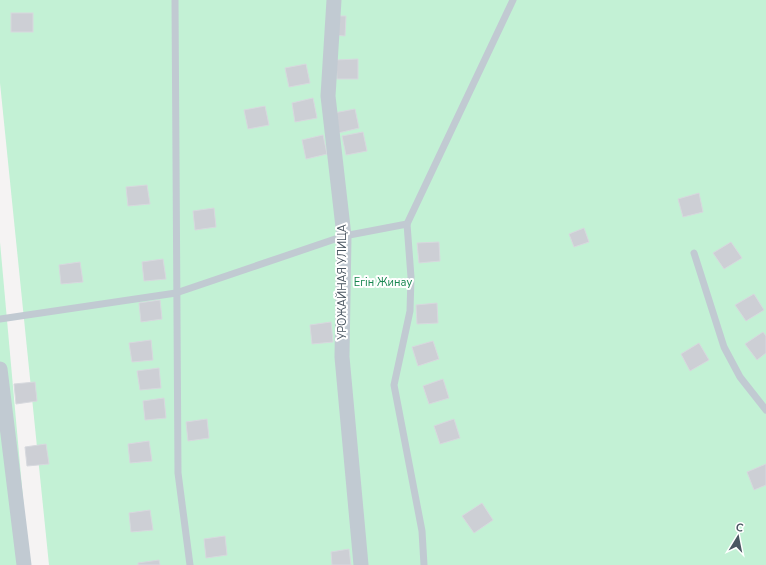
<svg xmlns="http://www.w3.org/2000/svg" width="766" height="565" viewBox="0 0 766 565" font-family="'Nunito Sans',sans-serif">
<rect width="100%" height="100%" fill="#f5f3f3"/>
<g fill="#c3f1d5">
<path d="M0,0H766V565H49L0,83Z"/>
<path d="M0,242L29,565H0Z"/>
</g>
<g fill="#cdcfd5" stroke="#d7d9de">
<rect x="11" y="13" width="22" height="19"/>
<path d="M336,16H346L345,36L335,35Z"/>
<path d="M358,59V79H337L336,60Z"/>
<path d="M306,64L310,83L289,87L285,68Z"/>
<path d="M313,98L317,118L295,122L292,103Z"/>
<path d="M265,106L269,125L248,129L244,110Z"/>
<path d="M355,109L359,128L338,133L334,113Z"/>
<path d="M363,132L367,151L346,155L342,136Z"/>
<path d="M323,135L327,154L306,159L302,140Z"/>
<path d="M147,185L150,204L128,206L126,187Z"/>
<path d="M699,193L703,212L683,217L678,199Z"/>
<path d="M214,208L216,227L195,230L193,211Z"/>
<path d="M584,228L589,242L574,247L569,234Z"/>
<path d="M439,242L440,261L419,263L417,243Z"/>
<path d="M731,242L742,258L724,269L713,253Z"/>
<path d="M163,259L166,279L144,281L142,262Z"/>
<path d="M80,262L83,282L61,284L59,265Z"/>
<path d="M754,294L764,310L746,321L735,305Z"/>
<path d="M160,300L162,319L141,322L139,303Z"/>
<path d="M437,303L438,323L417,324L416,305Z"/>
<path d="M331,322L333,342L312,344L310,325Z"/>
<path d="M763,332L766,336V353L757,360L745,344Z"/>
<path d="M151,340L153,360L132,362L129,343Z"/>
<path d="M433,341L439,359L418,366L412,347Z"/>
<path d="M699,343L709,360L690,371L681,354Z"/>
<path d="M159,368L161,388L140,390L137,371Z"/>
<path d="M443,379L449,398L429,404L423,386Z"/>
<path d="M35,382L37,401L16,404L14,384Z"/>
<path d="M164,398L166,418L145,420L143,401Z"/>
<path d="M207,419L209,438L188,441L186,422Z"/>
<path d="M454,419L460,438L440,444L434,426Z"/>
<path d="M149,441L152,461L130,463L128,444Z"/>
<path d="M46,444L49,464L27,466L25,447Z"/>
<path d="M766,464V485L754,490L747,472Z"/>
<path d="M482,503L493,520L474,533L462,516Z"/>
<path d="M150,510L153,530L131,532L129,513Z"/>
<path d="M225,536L227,555L206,558L204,539Z"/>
<path d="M349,549L351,565H332L331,552Z"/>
<path d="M159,560L160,565H138V563Z"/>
</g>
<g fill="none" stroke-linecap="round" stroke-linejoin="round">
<g stroke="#c1cad2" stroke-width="7">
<path d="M175,0L178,473L190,565"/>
<path d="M407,224L513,0"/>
<path d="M694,253L724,347L740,377L766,410"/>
<path d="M0,319L176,293L344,236L407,224L411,277L410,311L394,385L422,531L424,565"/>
</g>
<g stroke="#c1cad2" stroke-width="15">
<path d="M334,0L328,96L344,236L342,357L361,565"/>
<path d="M0,369L24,565"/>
</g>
</g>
<g text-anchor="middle" stroke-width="4" stroke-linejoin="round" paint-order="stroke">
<g font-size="11" fill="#4a5661" stroke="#fff">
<text transform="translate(342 282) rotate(-90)" y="4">УРОЖАЙНАЯ УЛИЦА</text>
</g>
<g font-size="11" fill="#17864f" stroke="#fff">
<text x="383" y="286">Егін Жинау</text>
</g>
</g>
<g transform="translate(738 537) rotate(10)" stroke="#ffffff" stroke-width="3" paint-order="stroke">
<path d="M0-3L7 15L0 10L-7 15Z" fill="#4a5661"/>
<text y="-6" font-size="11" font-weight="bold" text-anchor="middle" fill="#4a5661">С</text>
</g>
</svg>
